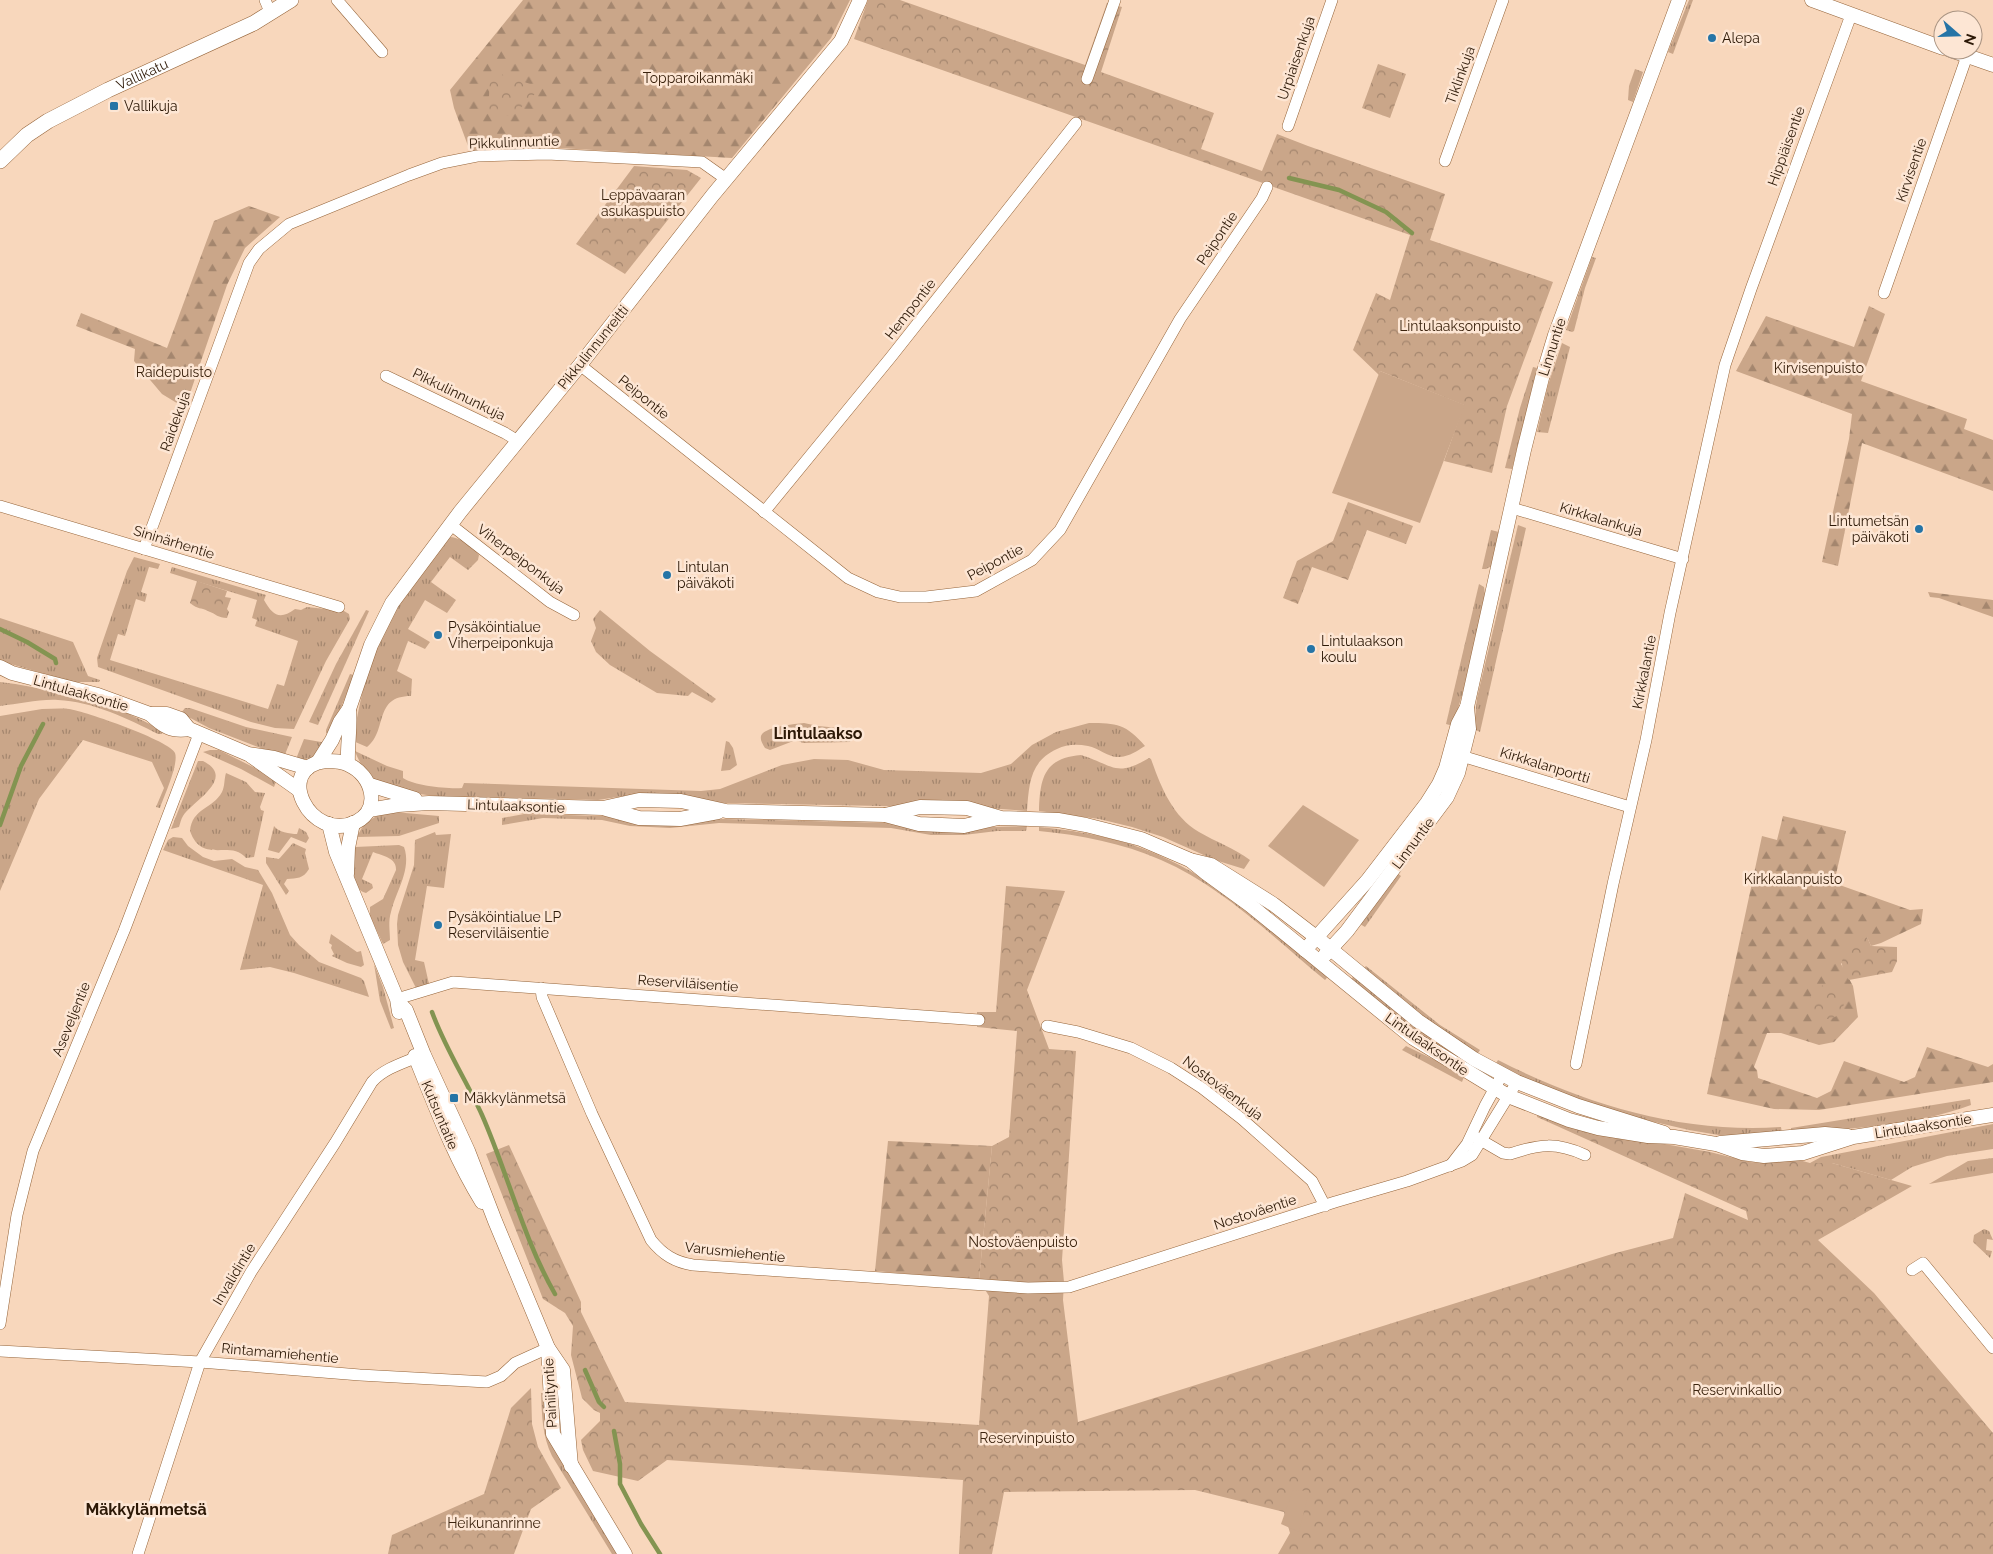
<svg xmlns="http://www.w3.org/2000/svg" width="1993" height="1554" viewBox="0 0 1993 1554" font-family="Raleway,sans-serif">
<defs>
<pattern id="grass-tufts" width="24" height="20" patternUnits="userSpaceOnUse" patternTransform="scale(1.25)"><rect width="24" height="20" fill="#caa689"/><path d="M3 7l-1-3M5 7V3M7 7l1-3M15 17l-1-3M17 17v-4M19 17l1-3" fill="none" stroke="#a4866e"/></pattern>
<pattern id="forest-firs" width="22" height="20" patternUnits="userSpaceOnUse" patternTransform="scale(1.25)"><rect width="22" height="20" fill="#caa689"/><path d="M5 1l3.5 6h-7zM16 11l3.5 6h-7z" fill="#a4866e"/></pattern>
<pattern id="park-crowns" width="20" height="18" patternUnits="userSpaceOnUse" patternTransform="scale(1.25)"><rect width="20" height="18" fill="#caa689"/><path d="M2 6a3 3 0 1 1 6 0M12 15a3 3 0 1 1 6 0" fill="none" stroke="#a4866e"/></pattern>
</defs>
<rect width="100%" height="100%" fill="#f8d7bc"/>
<g fill="url(#grass-tufts)">
<path d="M1689,0H1693L1673,54L1668,52Z"/>
<path d="M1635,69L1643,72L1633,102L1628,100L1629,86Z"/>
<path d="M1592,257L1596,258L1585,288L1574,331L1572,332L1566,330Z"/>
<path d="M1562,343L1570,347L1548,433L1537,432L1548,385Z"/>
<path d="M1533,367L1537,368L1512,469L1505,468L1520,408Z"/>
<path d="M1518,525L1526,528L1480,732L1474,729L1477,698Z"/>
<path d="M1491,530L1499,532L1492,566L1486,569H1482Z"/>
<path d="M448,537C461,537 471,545 479,555L478,560L468,570L450,557L431,582L456,600L447,613L425,600L408,629L430,642L425,649L408,641L397,671L412,679L411,696C373,696 388,731 367,747L353,741C359,704 371,646 391,614C409,587 429,563 448,537Z"/>
<path d="M134,557L160,564L158,569L149,567L141,592L147,594L145,602L136,599L125,636L118,634L110,660L268,709L277,684L284,686L298,641L255,626L257,620L252,618L257,600L170,573L172,567L266,595L264,600C273,616 280,620 295,609L301,610L307,607L344,611L349,614L350,619L326,661L294,729L275,728L251,722L98,667L97,658L127,571Z"/>
<path d="M1479,584L1484,587L1485,595L1466,681L1453,726L1446,724Z"/>
<path d="M366,610L369,611L318,725L309,722L336,664Z"/>
<path d="M600,610L650,651L716,699L712,703L692,692L688,696L657,693L610,665L596,652L591,641L596,628L593,619Z"/>
<path d="M0,618L73,642L88,676L100,680L99,682H73L0,661Z"/>
<path d="M350,674L354,675L330,735L326,733V730Z"/>
<path d="M0,682C41,687 82,697 121,711C136,716 149,725 164,730L162,734H158C129,719 91,701 58,700C39,699 19,704 0,706Z"/>
<path d="M185,708H190L246,727L292,737L284,757L209,728L181,713Z"/>
<path d="M42,709C51,709 60,708 69,709C84,711 171,741 175,753C179,764 164,796 160,808L156,807L164,788L152,762L83,740L39,799L0,891V716Z"/>
<path d="M804,723L818,726L850,729L853,735L850,742L803,743L796,740L770,750L765,748C763,744 760,741 761,736C764,727 794,724 804,723Z"/>
<path d="M1089,723C1117,723 1126,724 1145,746C1137,751 1130,756 1120,757C1108,758 1099,748 1088,746C1077,744 1067,744 1057,749C1030,761 1029,784 1027,811L987,808L725,803L637,794L598,800L437,796C422,795 391,790 378,783C367,776 359,762 355,751L387,766L403,771V778C415,786 447,789 462,788L464,783L701,791L720,789L782,765L814,759L848,760L884,770L981,773L1011,764L1032,745L1056,732Z"/>
<path d="M304,739L327,743C317,754 311,761 296,759Z"/>
<path d="M726,741L729,742L733,748L737,765L730,770L721,771Z"/>
<path d="M210,750H219L277,779L274,787L241,769L203,752Z"/>
<path d="M1081,755C1113,765 1116,778 1149,758L1151,759C1161,787 1172,816 1199,832C1216,842 1234,848 1250,860L1244,869L1215,860L1163,837L1132,827L1099,819L1039,811C1040,778 1044,758 1081,755Z"/>
<path d="M198,761H203C237,778 193,801 183,816C181,819 180,824 179,827L171,829Z"/>
<path d="M226,773L246,782L255,792L265,793L260,807L261,810L264,811L254,857L246,858C230,839 202,865 190,831C192,808 213,809 222,792C225,786 224,779 226,773Z"/>
<path d="M394,812L439,816V823L399,836L357,837C364,820 377,814 394,812Z"/>
<path d="M524,814L890,823L965,831L992,827L1027,826L1026,831H997L964,835H931L891,828L719,823L670,828L630,826L602,820L543,818L502,825V818Z"/>
<path d="M274,826C278,832 290,834 297,834L299,828L306,832L309,838L306,843L291,837L279,853L268,850Z"/>
<path d="M1039,827C1082,831 1126,839 1165,858C1226,886 1277,934 1329,975L1325,980C1274,938 1223,887 1161,860C1122,843 1081,835 1039,831Z"/>
<path d="M435,832L436,835L451,834L444,888L427,886L415,960L424,962L429,984L416,988L403,962L398,945L397,924L398,915L414,865L415,840Z"/>
<path d="M173,837L182,838L188,846L203,857L214,861L232,859L245,867L258,870L272,893L290,935L299,945L319,962L361,978L364,981L369,997L294,973L270,967L240,970L263,885L163,850L168,840Z"/>
<path d="M293,843L306,849L305,853L309,869C303,879 297,878 287,879L284,884L289,891L286,895L266,863V857L279,859Z"/>
<path d="M399,845L404,847C412,869 396,891 391,912C388,921 390,931 390,940L383,944L370,916V907L383,899L396,870C397,858 383,856 373,852L362,879L372,884L373,888L366,893C349,889 354,860 355,847Z"/>
<path d="M1397,873L1401,876L1365,927L1360,924Z"/>
<path d="M331,934L357,952L361,951L364,965L361,967L347,963L332,956L334,954L331,948L332,945L329,943Z"/>
<path d="M374,964L383,987L394,1028L391,1029L380,1001Z"/>
<path d="M1366,966L1440,1025L1480,1050L1477,1055L1455,1042L1362,970Z"/>
<path d="M1355,975L1473,1063L1470,1068L1413,1030L1351,979Z"/>
<path d="M1406,1046L1437,1061L1464,1077L1462,1082L1402,1050Z"/>
<path d="M1498,1060C1584,1104 1683,1134 1781,1127L1782,1133L1724,1136L1689,1130L1633,1117L1556,1093L1495,1065Z"/>
<path d="M1970,1099L1971,1105C1914,1126 1852,1129 1791,1132V1128Z"/>
<path d="M1993,1124V1149L1947,1156L1912,1167L1891,1180L1832,1163H1810L1821,1157Z"/>
<path d="M1993,1158V1173L1929,1184L1968,1161Z"/>
<path d="M1984,1229L1989,1231L1993,1240L1987,1239L1986,1250L1992,1251L1990,1258L1973,1242L1974,1235Z"/>
<path d="M541,1393H546V1415L618,1554H612L552,1456C542,1435 542,1416 541,1393Z"/>
</g>
<g fill="url(#forest-firs)">
<path d="M523,0H850L831,38L732,158L559,148L471,154L454,108L450,90Z"/>
<path d="M249,206L280,217L245,248L227,285L185,408L162,394L134,361L135,349L76,326L81,313L167,348L214,221Z"/>
<path d="M1869,306L1885,314L1861,381L1967,419L1964,429L1993,440V491L1862,443L1838,566L1822,562L1849,439L1852,414L1736,371L1766,316L1854,347Z"/>
<path d="M1928,592L1993,600V617L1939,598L1930,597Z"/>
<path d="M1783,816L1846,831L1834,883L1910,910L1923,909L1921,924L1881,943L1871,946L1867,937L1841,964L1853,986L1858,1017L1834,1042L1819,1045L1781,1033H1767L1754,1067L1757,1070L1758,1078L1817,1098L1831,1091L1844,1061L1904,1082L1915,1077L1927,1047L1988,1067L1993,1064V1082L1819,1110L1774,1109L1707,1094L1762,836L1777,840Z"/>
<path d="M888,1141L992,1146L979,1280L875,1271Z"/>
</g>
<g fill="url(#park-crowns)">
<path d="M868,0H900L1085,65L1107,3L1122,7L1101,72L1214,113L1201,149L1262,171L1277,134L1308,146L1445,194L1430,240L1553,282L1507,406L1492,473L1444,461L1464,405L1380,371L1379,375L1353,350L1376,293L1390,300L1410,235L854,39Z"/>
<path d="M1378,64L1406,74L1390,118L1362,108Z"/>
<path d="M492,71L539,87L537,92L512,116L506,115V111L502,110C494,112 492,118 484,111V105L489,96L490,73Z"/>
<path d="M634,166L687,170L701,178L625,274L576,244Z"/>
<path d="M1348,502L1413,526L1406,544L1367,530L1348,580L1312,567L1298,604L1283,598L1297,561L1333,541Z"/>
<path d="M197,581L227,591L225,597L231,598L227,609L229,612L227,618C218,618 216,614 208,611C200,607 199,610 190,603Z"/>
<path d="M1006,886L1065,891L1027,990L1049,1049L1076,1051L1062,1260L1064,1282L1063,1300L1078,1422L1612,1254L1673,1238L1685,1193L1748,1220L1746,1211L1537,1117L1538,1112L1630,1138L1710,1152L1750,1162L1763,1163L1799,1160L1810,1163H1832L1912,1186L1818,1240L1874,1293L1993,1433V1554H1278L1290,1533L1284,1512L1195,1490L1004,1492L992,1554H959L963,1480L667,1460L638,1481L593,1471L583,1450L581,1440L600,1421V1413L594,1410L582,1398L571,1355L573,1326L565,1313L543,1299L486,1154L509,1145L581,1302V1312L625,1402L979,1425L989,1296L979,1280L992,1146L1009,1137L1017,1031L977,1027V1012H996Z"/>
<path d="M1867,937L1871,946L1897,947V961L1892,972L1849,980C1833,961 1847,944 1867,937Z"/>
<circle cx="1827" cy="1002" r="17"/>
<path d="M531,1388L532,1424L538,1447L561,1488L531,1509L514,1554H388L392,1535L484,1494L511,1408Z"/>
</g>
<g fill="#caa689">
<path d="M1380,371L1465,405L1420,523L1332,493Z"/>
<path d="M1303,805L1359,840L1324,887L1268,846Z"/>
<path d="M1293,1490L1309,1491L1299,1532L1281,1524Z"/>
</g>
<g fill="none" stroke-linecap="round" stroke-linejoin="round">
<g stroke="#839451" stroke-width="4.5">
<path d="M1289,178L1339,190L1386,212L1412,233"/>
<path d="M0,629L27,642L55,659L56,663"/>
<path d="M0,825L21,766L43,724"/>
<path d="M432,1012C445,1048 466,1080 482,1115C508,1174 523,1238 555,1294"/>
<path d="M585,1370L599,1402L604,1407"/>
<path d="M614,1431L620,1464V1484L641,1524L660,1554"/>
</g>
<defs>
<g id="minor">
<path d="M265,0L271,14"/>
<path d="M337,0L382,52"/>
<path d="M1087,79L1115,0"/>
<path d="M1288,126L1332,0"/>
<path d="M1445,161L1503,0"/>
<path d="M1884,293L1967,56"/>
<path d="M580,365L848,578L878,592L900,597H926L976,591L1032,560L1060,530L1180,319L1262,198L1267,187"/>
<path d="M386,376L505,433L518,441"/>
<path d="M0,506L339,607"/>
<path d="M1512,508L1683,559"/>
<path d="M764,512L891,357L1076,123"/>
<path d="M451,525L550,602L574,615"/>
<path d="M144,549L249,263L259,249L289,224L409,175L442,163L477,156L547,154L702,162L726,179"/>
<path d="M1455,754L1630,807"/>
<path d="M541,988L542,997L592,1114L651,1240C663,1255 675,1262 693,1265L1028,1288L1069,1287L1335,1202L1407,1181L1462,1161L1472,1155L1517,1082"/>
<path d="M397,999L453,982L979,1020"/>
<path d="M1047,1026L1078,1032L1131,1048L1171,1068L1202,1088L1242,1119L1312,1181L1325,1206"/>
<path d="M1576,1064L1613,884L1646,740L1670,613L1725,365L1751,289L1851,15"/>
<path d="M1472,1135L1503,1153L1510,1154C1540,1144 1556,1142 1585,1155"/>
<path d="M1450,1166L1467,1144L1485,1106L1502,1075"/>
<path d="M1912,1270L1923,1263L1993,1348"/>
<path d="M0,1324L17,1215L33,1151L124,931L199,734"/>
<path d="M0,1351L200,1362L360,1375L487,1382L501,1376L515,1363L548,1348"/>
<path d="M138,1554L200,1362L251,1272L335,1143L372,1082C384,1068 406,1062 422,1055"/>
</g>
<g id="tertiary">
<path d="M1812,0L1943,48"/>
<path d="M1950,50L1993,65"/>
<path d="M0,667L12,673L98,695L150,714H167L181,719L189,729L248,754L274,758L308,768"/>
<path d="M150,714C163,726 171,732 189,729"/>
<path d="M251,756L299,790"/>
<path d="M326,761C334,761 342,761 349,765C372,775 382,809 356,822C310,844 272,767 326,761Z"/>
<path d="M318,762L332,740L340,722L349,709L371,645L392,603L460,512L580,365L712,196L841,41L860,0"/>
<path d="M348,764C347,745 351,727 349,709"/>
<path d="M370,785L415,799"/>
<path d="M606,809L639,818L680,819L718,812"/>
<path d="M369,810L398,805L429,803L603,808L639,800L681,801L726,811L885,815L919,824L964,826L998,818"/>
<path d="M885,815L920,807L967,808L1001,818L1058,820L1086,825L1141,839L1190,860L1211,865L1273,904L1316,937L1418,1021L1474,1059L1517,1082L1578,1106L1664,1133"/>
<path d="M329,824L336,852L397,999L399,1012"/>
<path d="M1190,860L1206,873L1250,905L1413,1038L1508,1096L1569,1120L1598,1128L1648,1136L1674,1137L1716,1144L1742,1153L1764,1156L1803,1153L1853,1137L1993,1115"/>
<path d="M347,874L348,848L353,823"/>
<path d="M1305,950L1367,881L1427,803L1439,784L1446,768L1458,724L1467,707L1524,450L1542,378L1555,335L1679,0"/>
<path d="M1325,955L1347,931L1447,797L1458,773L1469,729L1467,707"/>
<path d="M399,1003L406,1010L424,1055L468,1151L495,1221L548,1348L563,1370L571,1466"/>
<path d="M415,1056C435,1105 454,1157 482,1202"/>
<path d="M1720,1143L1825,1134L1848,1136"/>
<path d="M548,1348L553,1434L625,1554"/>
</g>
<g id="secondary">
<path id="s1" d="M0,161L27,135L48,121L108,90L254,23L291,0"/>
</g>
</defs>
<use href="#minor" stroke="#956439" stroke-width="12"/>
<use href="#tertiary" stroke="#956439" stroke-width="15"/>
<use href="#secondary" stroke="#956439" stroke-width="16"/>
<use href="#minor" stroke="#fff" stroke-width="11"/>
<use href="#tertiary" stroke="#fff" stroke-width="14"/>
<use href="#secondary" stroke="#fff" stroke-width="15"/>
</g>
<g fill="#2574a6" stroke="#fde6d4" stroke-width="2">
<circle cx="1712" cy="38" r="5"/>
<rect x="109" y="101" width="10" height="10" rx="2.5"/>
<circle cx="1919" cy="529" r="5"/>
<circle cx="667" cy="575" r="5"/>
<circle cx="438" cy="635" r="5"/>
<circle cx="1311" cy="649" r="5"/>
<circle cx="438" cy="925" r="5"/>
<rect x="449" y="1093" width="10" height="10" rx="2.5"/>
</g>
<g text-anchor="middle" stroke-width="5" stroke-linejoin="round" paint-order="stroke">
<g font-size="14" fill="#2d1907" stroke="#fde6d4" text-anchor="start">
<text x="1722" y="43">Alepa</text>
<text x="124" y="111">Vallikuja</text>
<text x="1909" y="526" text-anchor="end">Lintumetsän<tspan x="1909" dy="16">päiväkoti</tspan></text>
<text x="677" y="572">Lintulan<tspan x="677" dy="16">päiväkoti</tspan></text>
<text x="448" y="632">Pysäköintialue<tspan x="448" dy="16">Viherpeiponkuja</tspan></text>
<text x="1321" y="646">Lintulaakson<tspan x="1321" dy="16">koulu</tspan></text>
<text x="448" y="922">Pysäköintialue LP<tspan x="448" dy="16">Reserviläisentie</tspan></text>
<text x="464" y="1103">Mäkkylänmetsä</text>
</g>
<g font-size="14" fill="#2d1907" stroke="#fde6d4">
<text transform="translate(1296 58) rotate(-71)" y="5">Urpiaisenkuja</text>
<text dy="5" stroke="none"><textPath href="#s1" startOffset="168">Vallikatu</textPath></text>
<text transform="translate(1460 75) rotate(-70)" y="5">Tiklinkuja</text>
<text transform="translate(514 142) rotate(-2)" y="5">Pikkulinnuntie</text>
<text transform="translate(1786 146) rotate(-70)" y="5">Hippiäisentie</text>
<text transform="translate(1911 170) rotate(-71)" y="5">Kirvisentie</text>
<text transform="translate(1217 238) rotate(-56)" y="5">Peipontie</text>
<text transform="translate(910 309) rotate(-52)" y="5">Hempontie</text>
<text transform="translate(593 347) rotate(-51)" y="5">Pikkulinnunreitti</text>
<text transform="translate(1552 347) rotate(-72)" y="5">Linnuntie</text>
<text transform="translate(459 394) rotate(26)" y="5">Pikkulinnunkuja</text>
<text transform="translate(644 397) rotate(39)" y="5">Peipontie</text>
<text transform="translate(175 421) rotate(-70)" y="5">Raidekuja</text>
<text transform="translate(1601 519) rotate(17)" y="5">Kirkkalankuja</text>
<text transform="translate(174 542) rotate(17)" y="5">Sininärhentie</text>
<text transform="translate(521 559) rotate(37)" y="5">Viherpeiponkuja</text>
<text transform="translate(995 562) rotate(-28)" y="5">Peipontie</text>
<text transform="translate(1644 672) rotate(-79)" y="5">Kirkkalantie</text>
<text transform="translate(81 693) rotate(16)" y="5">Lintulaaksontie</text>
<text transform="translate(1545 765) rotate(17)" y="5">Kirkkalanportti</text>
<text transform="translate(516 806) rotate(2)" y="5">Lintulaaksontie</text>
<text transform="translate(1413 843) rotate(-53)" y="5">Linnuntie</text>
<text transform="translate(688 983) rotate(4)" y="5">Reserviläisentie</text>
<text transform="translate(71 1019) rotate(-68)" y="5">Aseveljentie</text>
<text transform="translate(1427 1044) rotate(35)" y="5">Lintulaaksontie</text>
<text transform="translate(1223 1088) rotate(37)" y="5">Nostoväenkuja</text>
<text transform="translate(440 1115) rotate(67)" y="5">Kutsuntatie</text>
<text transform="translate(1923 1126) rotate(-9)" y="5">Lintulaaksontie</text>
<text transform="translate(1255 1212) rotate(-18)" y="5">Nostoväentie</text>
<text transform="translate(735 1252) rotate(6)" y="5">Varusmiehentie</text>
<text transform="translate(234 1274) rotate(-59)" y="5">Invalidintie</text>
<text transform="translate(280 1353) rotate(5)" y="5">Rintamamiehentie</text>
<text transform="translate(550 1393) rotate(-93)" y="5">Painiityntie</text>
</g>
<g font-size="14" fill="#3c240f" stroke="#fde6d4">
<text x="698" y="83">Topparoikanmäki</text>
<text x="643" y="200">Leppävaaran<tspan x="643" dy="16">asukaspuisto</tspan></text>
<text x="1460" y="331">Lintulaaksonpuisto</text>
<text x="1819" y="373">Kirvisenpuisto</text>
<text x="174" y="377">Raidepuisto</text>
<text x="1793" y="884">Kirkkalanpuisto</text>
<text x="1023" y="1247">Nostoväenpuisto</text>
<text x="1737" y="1395">Reservinkallio</text>
<text x="1027" y="1443">Reservinpuisto</text>
<text x="494" y="1528">Heikunanrinne</text>
</g>
<g font-size="16" font-weight="bold" fill="#2d1907" stroke="#fde6d4">
<text x="818" y="739">Lintulaakso</text>
<text x="146" y="1515">Mäkkylänmetsä</text>
</g>
</g>
<g transform="translate(1958 35) rotate(110)"><circle r="24" fill="#fde6d4" stroke="#aa9482"/>
<path d="M0-4L9 19L0 12L-9 19Z" fill="#2574a6"/>
<text y="-8" font-size="14" font-weight="bold" text-anchor="middle" fill="#2d1907">N</text>
</g>
</svg>
